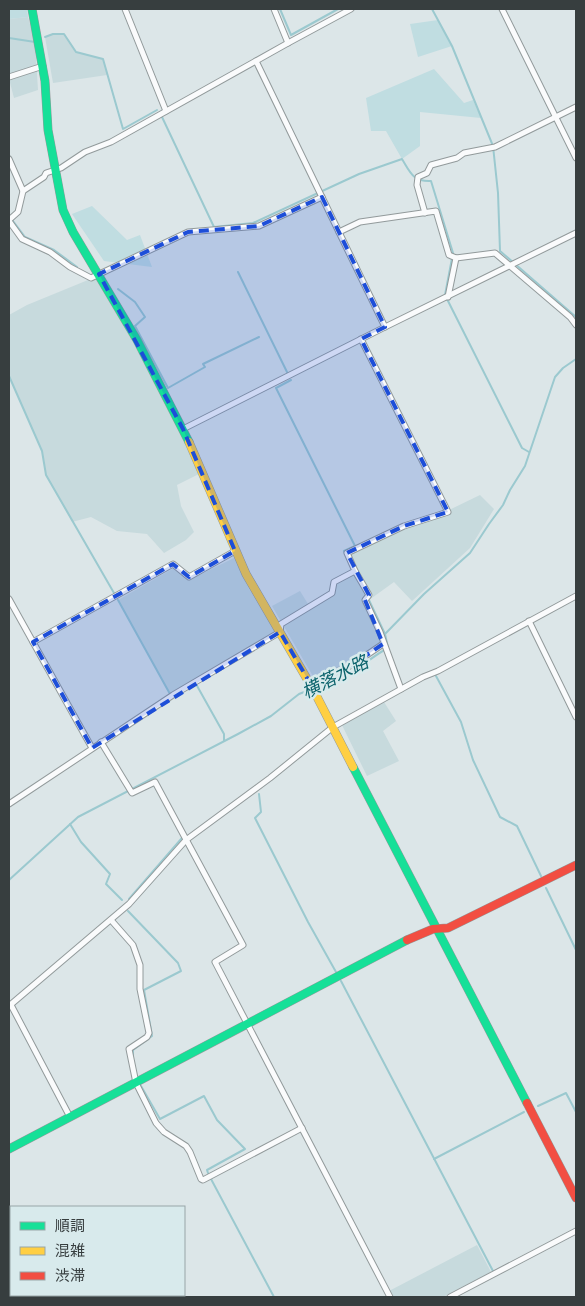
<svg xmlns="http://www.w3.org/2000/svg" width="585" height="1306" viewBox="0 0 585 1306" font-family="Literata,'Noto Sans JP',serif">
<rect width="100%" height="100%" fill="#dce6e8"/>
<g fill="#c7dadd">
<path d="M28,17L35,42L38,90L14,98L9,79V19Z"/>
<path d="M53,34H64L76,52L103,59L107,75L53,83L45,37Z"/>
<path d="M97,278L135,344L172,415L199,474L177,485L181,506L194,532L186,540L164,553L147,534L117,531L91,517L72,522L46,475L42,451L9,376V315L27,305L88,280Z"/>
<path d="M480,495L494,509L470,548L412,601L394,582L369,600L388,643L353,667L317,683L272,606L300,591L308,604L329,591L333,580L352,570L344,551L402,524L447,511Z"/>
<path d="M234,558L249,589L278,636L172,698L118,600L174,568L189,580Z"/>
<path d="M384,702L396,721L383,731L399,761L367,776L342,725Z"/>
<path d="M477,1245L491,1272L443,1297H393L389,1291Z"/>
</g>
<g fill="#c0dde1">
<path d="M9,9H27L28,17L9,19Z"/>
<path d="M438,20L452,46L418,57L410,24Z"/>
<path d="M434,69L464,103L473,100L481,118L420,112V146L402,159L386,131H371L366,98Z"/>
<path d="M92,206L127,240L140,235L152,267L104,261L72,214Z"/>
</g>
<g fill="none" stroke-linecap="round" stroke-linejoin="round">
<g stroke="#9bc9cf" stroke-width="2">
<path d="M280,9L291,35L338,9"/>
<path d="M432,9L452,46L493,146L498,193L500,251L576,317"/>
<path d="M45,37L53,34H64L76,52L103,59L123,129L157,110"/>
<path d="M9,38L35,42"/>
<path d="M162,117L214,227L253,223L359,174L402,159C410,172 413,182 431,181L453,253L445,295L522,448L529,452"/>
<path d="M13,221L25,237L54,250L77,267"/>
<path d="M238,272L287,372"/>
<path d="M118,289L135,302L145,317L135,326L168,388L205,367L203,364L259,337"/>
<path d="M9,376L42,451L46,475L114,593"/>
<path d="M291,380L276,388L355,546L344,551L345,553"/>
<path d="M368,598L385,634"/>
<path d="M118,600L170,694"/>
<path d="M436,676L461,722L473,760L500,817L517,826L541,876"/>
<path d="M196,684L224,734V741"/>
<path d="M316,687C327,683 338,679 349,674C363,666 374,655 388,648L385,634L424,594L470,553L489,524L503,505L510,490L525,466L555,377L563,368L576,359"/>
<path d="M259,794L261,812L255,818L308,922L336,972"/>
<path d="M70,824L81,842L110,874L106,884L122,900"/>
<path d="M9,880L78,817L238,734L271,716L299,694L312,689"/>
<path d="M546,888L576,950"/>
<path d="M129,899L182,838"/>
<path d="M128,911L178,963L181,971L144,990L152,1036L133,1050V1055"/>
<path d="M341,981L493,1271"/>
<path d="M141,1086L160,1119L204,1096L217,1120L245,1149L207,1170L208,1173"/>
<path d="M538,1106L566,1093L576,1112"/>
<path d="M434,1159L524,1112"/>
<path d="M211,1179L274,1297"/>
</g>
<defs>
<g id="street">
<path d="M125,9L166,111"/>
<path d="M274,9L288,43"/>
<path d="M502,9L576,158"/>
<path d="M256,61L385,327"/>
<path d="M9,77L43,66"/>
<path d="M9,159L23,191"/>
<path d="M425,213L417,185L418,177L427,173L431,165L457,158L464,153L495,147L576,107"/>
<path d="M9,220L18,212L23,191L44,177L46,173L61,168L85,152L111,142L288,43L351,9"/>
<path d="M9,221L22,239L50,252L70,267L91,278L188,232L259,226L322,197"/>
<path d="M339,232L360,222L436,211L449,255L456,258L495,253L570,317L576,325"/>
<path d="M448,297L456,258"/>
<path d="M183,429L385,327L576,233"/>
<path d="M355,571L369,595L365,600L380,632L401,689"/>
<path d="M9,599L92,748"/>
<path d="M529,621L576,717"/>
<path d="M33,642L173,564L189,577L235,551"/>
<path d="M310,683L352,665L383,644"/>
<path d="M101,742L132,793L155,782L243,945L215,962L390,1297"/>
<path d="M9,804L173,695L280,632L281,624L332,593L334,582L355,571L347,553L404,526L448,512L361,339"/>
<path d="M111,920L133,945L140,965V989L149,1033L147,1037L129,1049L136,1083L156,1123L164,1132L186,1146L190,1152L201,1179L203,1180L302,1128"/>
<path d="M11,1005L70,1117"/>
<path d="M9,1006L129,904L186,840L270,778L333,727L423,677L438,671L576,596"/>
<path d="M450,1297L576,1231"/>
</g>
<g id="fast">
<path d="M32,9L45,81L48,130L63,210L73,232L137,340L189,442"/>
<path d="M353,767L527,1103"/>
<path d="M9,1149L407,940"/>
</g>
<path id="slow" d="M189,442L246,574L314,691L353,767"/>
<g id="jam">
<path d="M407,940L433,929L448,928L576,865"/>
<path d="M527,1103L576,1198"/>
</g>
</defs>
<use href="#street" stroke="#929a9b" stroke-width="7"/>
<use href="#fast" stroke="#929a9b" stroke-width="9"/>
<use href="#slow" stroke="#929a9b" stroke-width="9"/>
<use href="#jam" stroke="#929a9b" stroke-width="9"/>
<use href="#street" stroke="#fafbfc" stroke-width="5"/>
<use href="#fast" stroke="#16e098" stroke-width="8"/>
<use href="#slow" stroke="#ffcf43" stroke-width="8"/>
<use href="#jam" stroke="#f24e42" stroke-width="8"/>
</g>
<path fill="#1d4ed8" fill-opacity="0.2" stroke="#1d4ed8" stroke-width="4" stroke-dasharray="10 6" stroke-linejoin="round" d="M322,197L385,327L361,339L448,512L404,526L347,553L369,595L365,600L383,644L352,665L310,683L280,632L92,748L33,642L173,564L189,577L235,551L183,429L99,274L188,232L259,226Z"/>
<g text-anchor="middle" stroke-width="5" stroke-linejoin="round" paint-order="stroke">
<g font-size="18" font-style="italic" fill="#0c636c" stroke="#d8eaec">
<text transform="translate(335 677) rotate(-27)" y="6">横落水路</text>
</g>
</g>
<rect width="585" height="1306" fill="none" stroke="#373e3f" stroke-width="20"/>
<rect x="10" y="1206" width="175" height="90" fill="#d8eaec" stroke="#98a5a7"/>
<rect x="20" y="1222" width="25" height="8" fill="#16e098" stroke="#98a5a7"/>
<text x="55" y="1231" font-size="15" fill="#373e3f">順調</text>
<rect x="20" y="1247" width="25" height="8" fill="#ffcf43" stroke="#98a5a7"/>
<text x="55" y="1256" font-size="15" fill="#373e3f">混雑</text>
<rect x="20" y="1272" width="25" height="8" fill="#f24e42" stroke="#98a5a7"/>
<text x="55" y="1281" font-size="15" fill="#373e3f">渋滞</text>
</svg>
